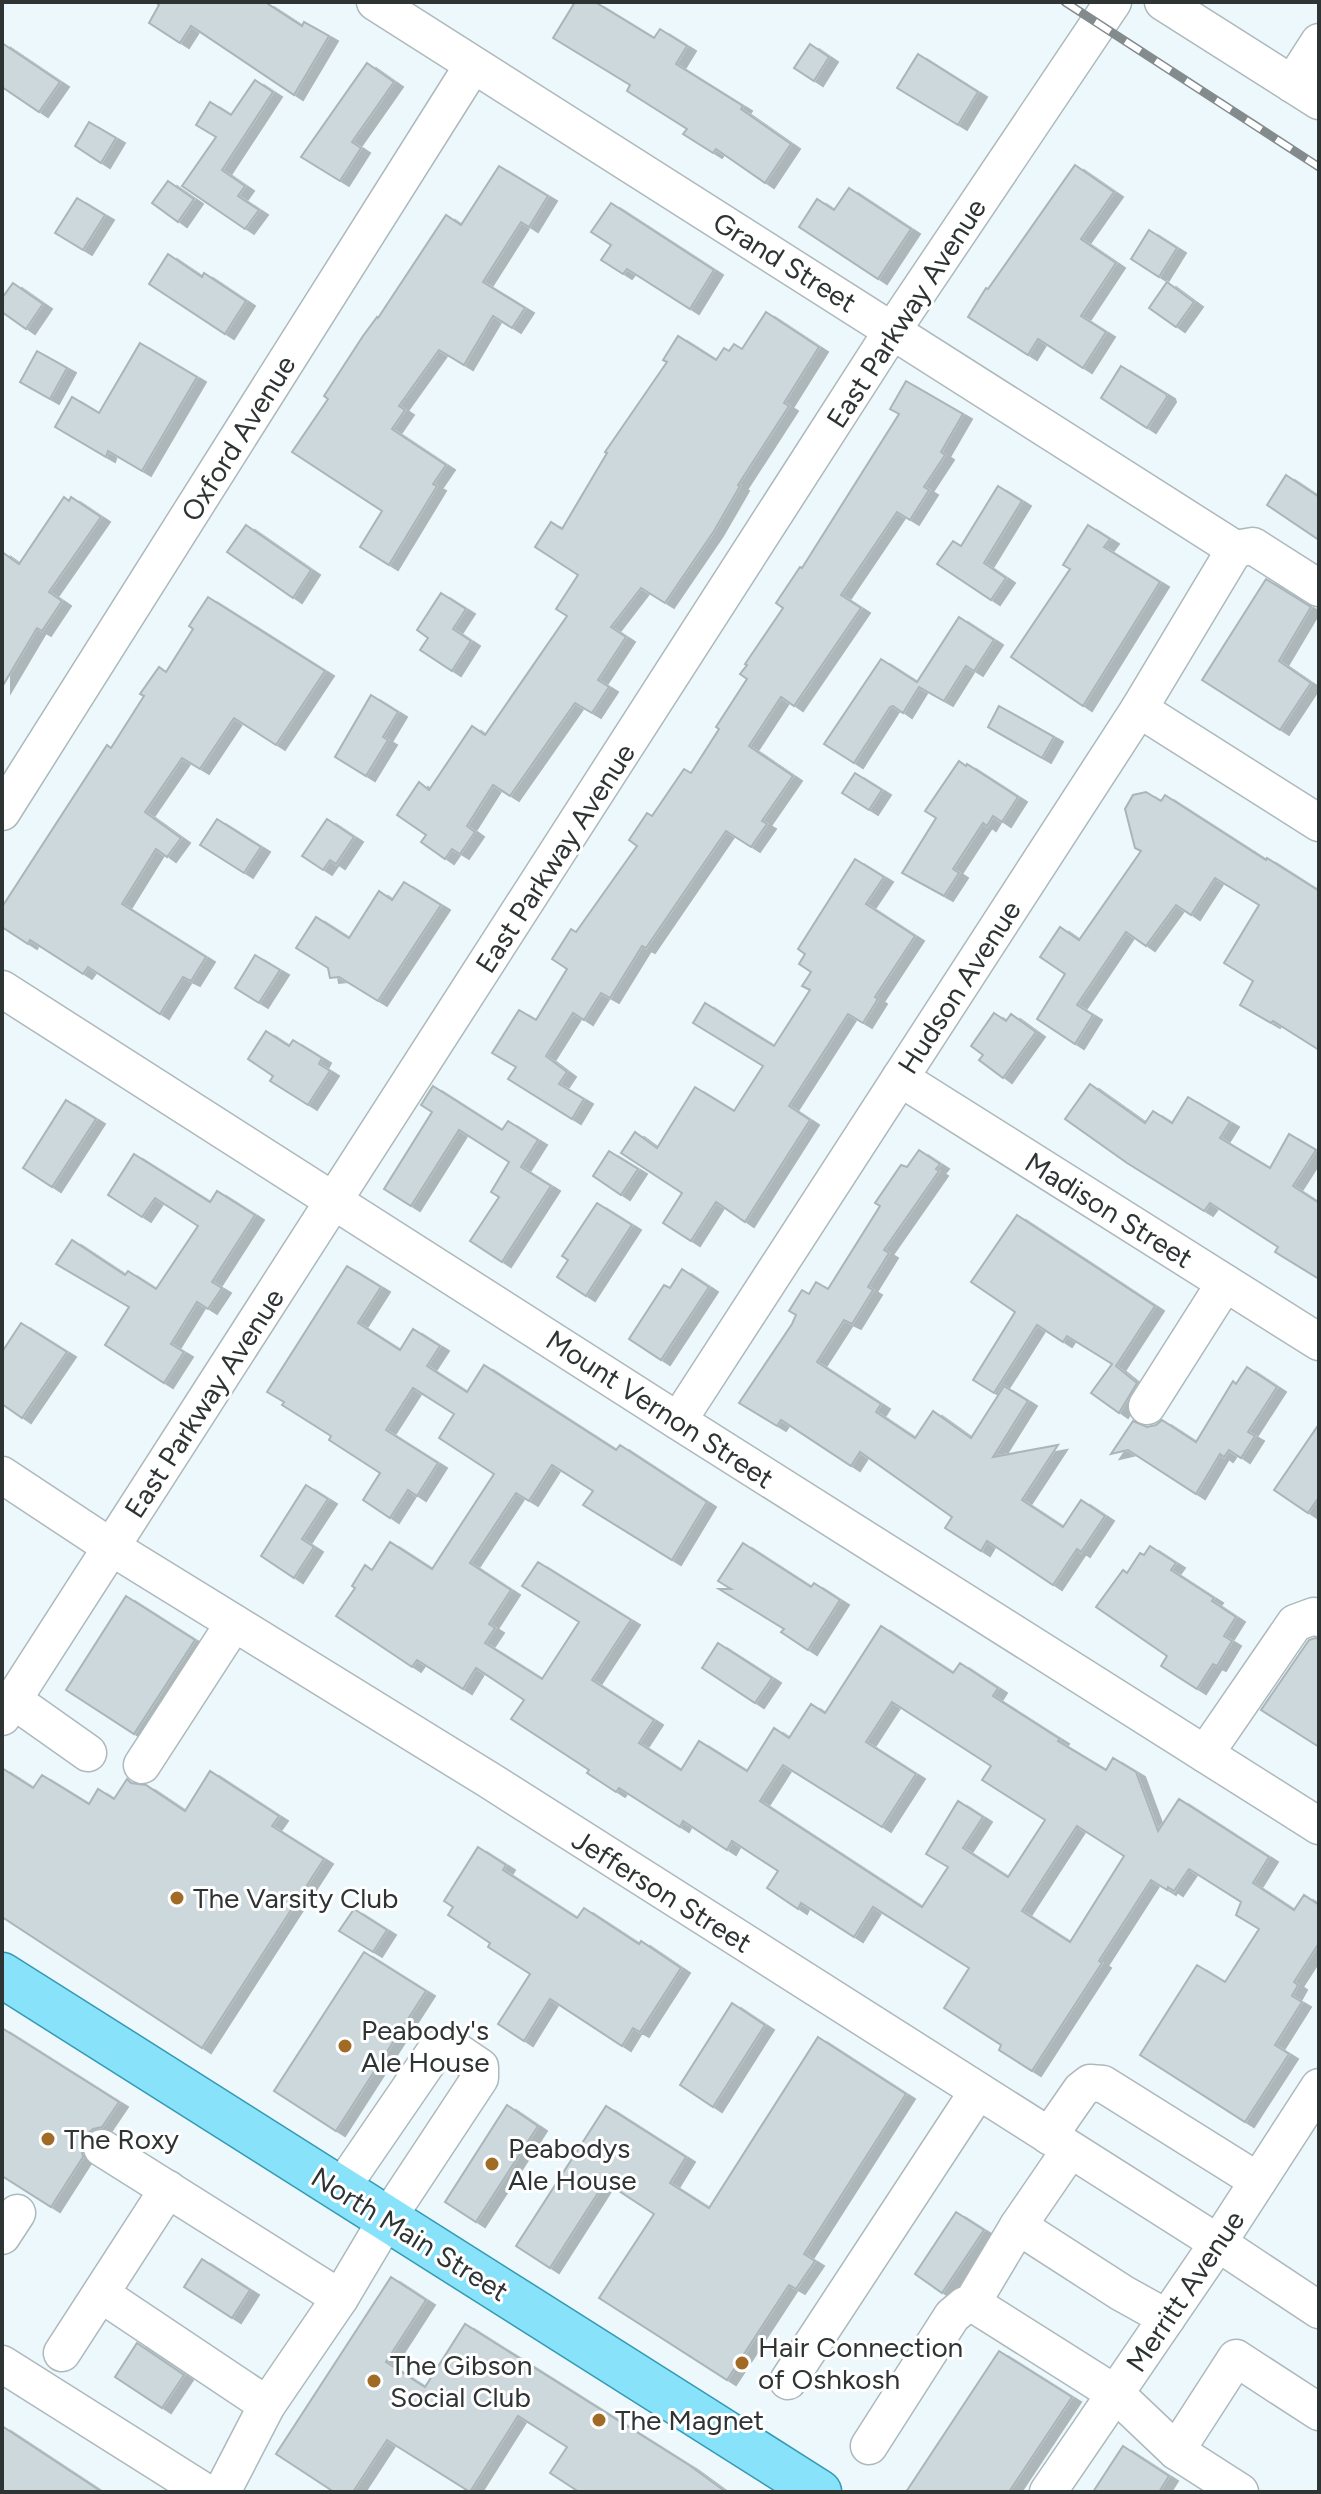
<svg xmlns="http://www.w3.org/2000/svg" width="1321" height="2494" viewBox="0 0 1321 2494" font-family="Figtree,sans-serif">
<defs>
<filter id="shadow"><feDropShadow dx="9" dy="5" stdDeviation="0" flood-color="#0004"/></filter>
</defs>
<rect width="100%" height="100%" fill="#ecf8fc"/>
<g fill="#ccd8dc" stroke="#aab5b9" stroke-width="2" fill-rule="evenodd" filter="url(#shadow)">
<path d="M155,2H265L302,26L304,22L329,36L294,95L191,26L180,43L149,23L159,5Z"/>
<path d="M575,2H595L654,38L660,29L687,46L676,64L743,106L741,109L791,144L765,183L716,149L713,153L683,134L687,129L627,91L630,85L553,38Z"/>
<path d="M2,43L60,82L39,112L2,87Z"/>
<path d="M810,44L829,57L814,81L794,68Z"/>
<path d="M918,54L978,92L958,125L897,88Z"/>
<path d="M367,63L394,82L352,142L361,148L340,181L301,157Z"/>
<path d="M255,80L273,92L222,170L245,186L238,196L259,210L245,229L182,186L216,137L196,125L210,102L231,115Z"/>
<path d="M89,122L116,138L101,163L75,146Z"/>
<path d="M1075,165L1114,192L1081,239L1116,263L1081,316L1106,332L1083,368L1038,339L1028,355L968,317L986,288L988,289Z"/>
<path d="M499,166L548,196L529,227L521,222L483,282L525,308L512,328L493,316L464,365L439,350L399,406L405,410L392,429L446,465L433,484L437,486L389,565L360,547L382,511L292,452L328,399L324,396L363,336L377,317L378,318L446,215L461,225Z"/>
<path d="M168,181L194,199L178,222L152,203Z"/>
<path d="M849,188L911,229L878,279L799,227L817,199L834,210Z"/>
<path d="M77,198L105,215L83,250L55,233Z"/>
<path d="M611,203L714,270L690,309L627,269L623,274L601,260L611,245L591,232Z"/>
<path d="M1149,230L1177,248L1159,277L1131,259Z"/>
<path d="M168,254L202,277L204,273L246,301L225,334L149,284Z"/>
<path d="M1167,282L1194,302L1176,327L1149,308Z"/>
<path d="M13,283L43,304L26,329L2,312V298Z"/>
<path d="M766,312L819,347L784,403L789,406L738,485L740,486L714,531L665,603L641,588L611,627L626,637L598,680L609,687L592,713L575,703L510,796L493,785L467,826L475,832L460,854L452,849L445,859L421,842L426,835L397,815L419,782L429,790L472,726L485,735L567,616L556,609L578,575L535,547L551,522L562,529L607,453L605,452L667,362L663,360L678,336L716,360L724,348L729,351L734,344L742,349Z"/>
<path d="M140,343L197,377L142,471L108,451L106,457L55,427L72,397L99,413Z"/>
<path d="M37,351L67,368L50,399L20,382Z"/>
<path d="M1121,366L1166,394L1167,397L1147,428L1101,398Z"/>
<path d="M906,381L963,414L941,452L945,455L924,487L929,490L910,520L897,512L841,595L861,608L794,706L781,697L749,746L793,776L762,821L767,824L751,847L726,831L646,948L642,946L610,998L601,993L584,1020L573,1013L546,1056L567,1072L559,1084L584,1099L572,1119L508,1079L516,1067L492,1053L519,1010L536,1020L567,969L552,959L571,929L576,932L637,846L629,840L647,813L652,816L684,769L691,773L719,729L716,727L747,679L740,674L747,665L745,664L783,608L776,603L800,567L802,568L899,414L890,409Z"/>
<path d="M1286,475L1319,497V540L1267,505Z"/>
<path d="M998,486L1022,501L984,563L1006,578L991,600L937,564L953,541L961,546Z"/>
<path d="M64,497L69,501L71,497L101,517L49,592L62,601L42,631L37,628L2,687V552L19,564Z"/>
<path d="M246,525L311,570L293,598L227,552Z"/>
<path d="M1088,525L1110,539L1104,547L1160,582L1083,706L1011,657L1070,569L1063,565Z"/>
<path d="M1266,579L1311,607L1279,661L1311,683L1280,730L1202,680Z"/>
<path d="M441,593L466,609L453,629L471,641L452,671L420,650L428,638L417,630Z"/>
<path d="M208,597L325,671L276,745L234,718L200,769L182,758L145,812L181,838L167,857L156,849L122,904L206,957L191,981L183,977L160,1014L88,967L83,974L30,940L28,944L2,927V907L107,745L111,748L144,696L140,694L159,667L166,672L193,629L189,626Z"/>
<path d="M959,617L994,640L974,671L966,666L944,701L919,687L903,713L893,706L890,707L854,763L824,744L881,659L917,682Z"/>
<path d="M371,695L398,712L383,737L388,740L366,776L335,757Z"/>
<path d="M999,706L1054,737L1042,758L988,727Z"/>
<path d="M959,761L966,766L967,764L1018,797L1002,822L993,816L987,826L983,823L953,869L959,873L944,896L902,873L936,818L925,811Z"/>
<path d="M855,773L882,790L869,810L842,793Z"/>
<path d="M1146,792L1161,801L1165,795L1266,860L1267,858L1319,891V1050L1273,1021L1271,1023L1240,1005L1253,981L1224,963L1259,905L1215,878L1191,915L1176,905L1146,946L1126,932L1077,1005L1093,1015L1075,1044L1037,1019L1065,974L1040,957L1060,927L1079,940L1141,851L1135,848L1125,809L1133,795Z"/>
<path d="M217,819L261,847L244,873L200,845Z"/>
<path d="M327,819L354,837L336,864L330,860L323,870L302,856Z"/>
<path d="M855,859L884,877L866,904L915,936L875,997L878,999L863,1023L848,1014L789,1106L810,1120L745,1222L716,1202L691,1241L663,1223L682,1193L621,1153L635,1132L657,1148L695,1087L734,1111L763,1066L693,1023L705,1003L774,1046L810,990L802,986L811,972L799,964L805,954L798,949Z"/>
<path d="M404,882L441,905L378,1001L339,977L330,978L328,968L296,948L316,917L349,938L379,891L392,900Z"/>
<path d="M255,955L280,970L259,1003L235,988Z"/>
<path d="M994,1013L1006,1021L1011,1014L1036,1032L1003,1078L979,1060L983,1055L971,1046Z"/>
<path d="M266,1031L289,1046L293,1040L322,1058L319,1064L330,1071L308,1105L270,1081L273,1076L248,1059Z"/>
<path d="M1090,1084L1145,1123L1153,1111L1172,1123L1188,1097L1230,1122L1220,1138L1270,1168L1289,1134L1316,1150L1293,1186L1319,1203V1279L1275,1252L1278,1247L1210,1203L1204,1211L1127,1163L1065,1119Z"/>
<path d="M433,1086L502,1130L508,1121L538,1140L521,1167L551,1186L502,1262L470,1241L499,1197L491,1192L509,1162L459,1130L411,1206L384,1189L432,1112L421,1105Z"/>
<path d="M66,1100L96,1119L52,1187L23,1168Z"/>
<path d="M919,1150L940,1164L936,1169L939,1171L884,1250L889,1253L868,1287L873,1290L852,1324L844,1320L817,1362L881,1404L876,1412L915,1438L933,1411L971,1438L1004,1386L1028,1401L993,1457L1058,1445L1022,1500L1063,1527L1081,1500L1105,1516L1081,1552L1077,1549L1053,1585L987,1541L981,1551L945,1528L952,1517L860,1452L851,1466L781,1420L777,1426L739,1403L792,1324L796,1315L789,1311L802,1290L809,1294L816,1282L828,1289L880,1206L875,1203L901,1165L907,1167Z"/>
<path d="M609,1151L638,1169L621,1195L593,1176Z"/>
<path d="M134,1154L210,1202L217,1191L255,1215L212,1282L222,1288L208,1309L197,1302L171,1344L184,1352L164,1383L105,1345L129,1307L56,1264L72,1240L125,1275L128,1271L156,1289L198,1226L155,1198L142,1217L108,1195Z"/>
<path d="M597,1203L632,1225L586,1296L557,1277L568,1260L562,1256Z"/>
<path d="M1017,1215L1155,1306L1116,1366L1137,1383L1119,1413L1091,1393L1112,1364L1067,1336L1063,1342L1037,1325L994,1393L973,1380L1015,1312L971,1282Z"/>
<path d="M347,1266L381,1287L358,1323L400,1350L413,1329L440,1346L427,1366L467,1392L484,1365L616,1450L620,1445L707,1502L672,1560L583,1505L593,1491L552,1465L529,1501L516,1493L470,1563L511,1590L489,1624L495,1628L485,1643L542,1679L579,1622L522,1586L538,1562L631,1620L592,1680L654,1720L639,1743L681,1770L699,1741L747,1771L774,1728L789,1738L811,1704L825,1713L881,1626L953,1673L960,1663L998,1688L993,1696L1060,1739L1058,1741L1106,1770L1113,1758L1136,1772L1158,1831L1179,1799L1269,1857L1253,1883L1294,1910L1304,1895L1319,1905V1943L1294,1982L1298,1985L1292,1996L1302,2002L1275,2045L1289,2054L1245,2122L1140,2055L1197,1965L1225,1982L1259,1929L1236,1915L1241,1902L1189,1869L1174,1891L1168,1887L1167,1890L1151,1880L1099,1961L1102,1963L1032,2071L999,2050L1001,2045L944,2008L969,1968L873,1907L854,1937L801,1903L798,1909L767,1888L778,1871L732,1841L727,1850L683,1821L680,1827L619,1788L616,1792L587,1773L589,1770L511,1719L524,1700L476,1668L463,1689L417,1660L412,1667L336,1616L355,1588L352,1586L365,1565L372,1570L390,1542L432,1569L494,1474L439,1438L454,1414L413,1388L386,1430L438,1463L417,1496L408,1490L390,1518L363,1500L380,1473L329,1440L331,1436L282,1405L284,1402L267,1392ZM892,1702L991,1766L982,1780L1045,1820L1008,1877L963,1848L983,1817L958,1801L926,1854L948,1867L922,1907L760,1801L783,1765L882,1827L916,1774L866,1742ZM1077,1826L1124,1856L1070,1942L1022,1911Z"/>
<path d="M682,1269L709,1287L661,1360L629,1339L664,1285L670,1288Z"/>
<path d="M21,1323L67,1352L22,1418L2,1404V1352Z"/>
<path d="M1247,1367L1277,1387L1248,1432L1255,1436L1241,1458L1229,1450L1224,1457L1220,1454L1196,1494L1128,1450L1111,1454L1133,1421L1147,1427L1156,1425L1162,1420L1196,1442L1233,1381L1236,1384Z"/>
<path d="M1319,1424V1497L1308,1513L1274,1490Z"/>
<path d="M306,1485L328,1499L302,1539L314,1547L294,1578L261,1556Z"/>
<path d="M743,1543L811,1587L814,1583L840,1600L808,1650L781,1632L784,1629L719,1589H731L718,1581Z"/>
<path d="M1150,1546L1176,1563L1171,1570L1214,1598L1212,1601L1236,1617L1224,1636L1232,1641L1217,1666L1213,1664L1197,1689L1161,1666L1167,1656L1096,1607L1123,1570L1127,1573L1140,1553L1144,1555Z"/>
<path d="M126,1596L195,1640L134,1734L66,1690Z"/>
<path d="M1315,1638L1319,1639V1747L1261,1710L1309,1640Z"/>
<path d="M718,1643L772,1678L755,1703L702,1668Z"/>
<path d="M2,1768L33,1788L42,1775L89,1804L98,1789L114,1799L127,1779L131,1783L146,1785L185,1811L210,1771L279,1816L272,1826L324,1859L202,2048L2,1917Z"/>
<path d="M478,1847L506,1865L503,1870L577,1918L584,1908L639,1944L641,1941L681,1968L640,2032L633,2028L622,2046L550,1999L524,2041L498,2024L530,1974L488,1947L490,1943L448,1915L453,1907L444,1901Z"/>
<path d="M354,1909L387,1930L373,1952L339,1931Z"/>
<path d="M364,1952L426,1991L336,2131L274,2091Z"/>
<path d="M732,2003L765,2025L713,2107L680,2085Z"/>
<path d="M2,2028L119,2102L102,2127L93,2129L85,2136L81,2146L83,2157L51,2207L2,2176Z"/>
<path d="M818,2037L906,2094L804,2254L815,2261L796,2289L789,2285L727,2380L599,2298L654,2214L605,2182L550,2268L516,2246L606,2106L686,2157L670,2183L709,2208Z"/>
<path d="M507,2105L538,2126L476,2222L445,2202Z"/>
<path d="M956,2212L984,2230L942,2293L915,2274Z"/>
<path d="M202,2259L250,2290L232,2318L184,2287Z"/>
<path d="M391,2277L426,2300L386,2362L425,2387L465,2324L689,2465L726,2492H579L550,2473L567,2447L518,2416L470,2492L387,2440L353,2492H334L276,2454Z"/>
<path d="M137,2343L184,2375L162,2408L115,2377Z"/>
<path d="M999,2351L1072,2397L1009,2492H906Z"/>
<path d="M2,2426L102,2492H2Z"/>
<path d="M1123,2446L1169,2476L1159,2492H1093Z"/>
</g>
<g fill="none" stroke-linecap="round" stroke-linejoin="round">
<defs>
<g id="minor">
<path d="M375,2L1235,549L1253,546L1319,588"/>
<path d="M1163,2L1319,101"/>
<path d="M1292,84L1319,42"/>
<path d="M1139,709L1319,823"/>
<path d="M2,812L473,65"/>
<path d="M2,989L678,1421L1319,1826"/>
<path d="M900,1078L1319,1342"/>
<path d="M1147,1406L1225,1283"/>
<path d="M678,1421L1139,709L1235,549"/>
<path d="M2,1475L111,1547L489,1780L1218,2243L1319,2310"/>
<path d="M13,1700L88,1753"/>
<path d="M2,1717L892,331L1113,2"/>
<path d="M1205,1754L1295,1623L1314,1616L1319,1618"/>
<path d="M142,1765L234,1623"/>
<path d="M1049,2136L1081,2090L1090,2083L1103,2084L1258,2181"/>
<path d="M102,2148L340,2298"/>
<path d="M1018,2226L1122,2293L1167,2318"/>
<path d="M2,2236L17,2213"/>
<path d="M101,2294L267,2405"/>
<path d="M972,2303L1116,2394L1176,2451L1240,2492"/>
<path d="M62,2353L168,2189"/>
<path d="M2,2364L205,2492"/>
<path d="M788,2381L978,2091"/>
<path d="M869,2446L952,2316L965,2305L972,2303L1018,2226L1070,2150"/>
<path d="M1176,2451L1236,2358L1319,2412"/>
<path d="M222,2492L267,2405L340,2298L387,2219L480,2078V2067L449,2046L436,2050L340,2190"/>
<path d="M1048,2492L1218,2243L1319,2087"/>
</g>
<path id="major" d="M2,1975L819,2492"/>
</defs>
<use href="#minor" stroke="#adb9bc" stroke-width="39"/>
<use href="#major" stroke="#3499b2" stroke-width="47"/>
<use href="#minor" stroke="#fff" stroke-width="36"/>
<use href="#major" stroke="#88e3fa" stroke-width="44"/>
<defs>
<path id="rail" d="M1065,2L1319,167"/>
</defs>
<use href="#rail" stroke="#838b8d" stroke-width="9"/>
<use href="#rail" stroke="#fff" stroke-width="6" stroke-dasharray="18" stroke-linecap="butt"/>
</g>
<g fill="#a16b25" stroke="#fff" stroke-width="3">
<circle cx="177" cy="1898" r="8"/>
<circle cx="345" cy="2046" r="8"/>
<circle cx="48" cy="2139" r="8"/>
<circle cx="492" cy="2164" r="8"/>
<circle cx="742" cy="2363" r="8"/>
<circle cx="374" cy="2381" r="8"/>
<circle cx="599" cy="2420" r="8"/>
</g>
<g text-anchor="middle" stroke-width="6" stroke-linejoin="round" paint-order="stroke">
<g font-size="28" fill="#2e3334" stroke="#fff">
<text transform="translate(785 262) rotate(32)" y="10">Grand Street</text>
<text transform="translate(906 313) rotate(-57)" y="10">East Parkway Avenue</text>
<text transform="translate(238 438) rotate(-58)" y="10">Oxford Avenue</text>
<text transform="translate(555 858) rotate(-57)" y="10">East Parkway Avenue</text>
<text transform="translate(959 987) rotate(-57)" y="10">Hudson Avenue</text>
<text transform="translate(1109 1210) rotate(32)" y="10">Madison Street</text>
<text transform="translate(204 1403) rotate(-57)" y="10">East Parkway Avenue</text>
<text transform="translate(660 1409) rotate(33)" y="10">Mount Vernon Street</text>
<text transform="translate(662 1891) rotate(32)" y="10">Jefferson Street</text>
<text transform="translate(410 2234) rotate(32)" y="10">North Main Street</text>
<text transform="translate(1185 2291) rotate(-56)" y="10">Merritt Avenue</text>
</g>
<g font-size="28" fill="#2e3334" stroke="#fff" text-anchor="start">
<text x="193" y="1908">The Varsity Club</text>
<text x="361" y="2040">Peabody's<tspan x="361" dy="32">Ale House</tspan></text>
<text x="64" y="2149">The Roxy</text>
<text x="508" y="2158">Peabodys<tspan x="508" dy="32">Ale House</tspan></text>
<text x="758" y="2357">Hair Connection<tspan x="758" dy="32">of Oshkosh</tspan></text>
<text x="390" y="2375">The Gibson<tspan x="390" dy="32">Social Club</tspan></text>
<text x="615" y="2430">The Magnet</text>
</g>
</g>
<rect width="1321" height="2494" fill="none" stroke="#2e3334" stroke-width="8"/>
</svg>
